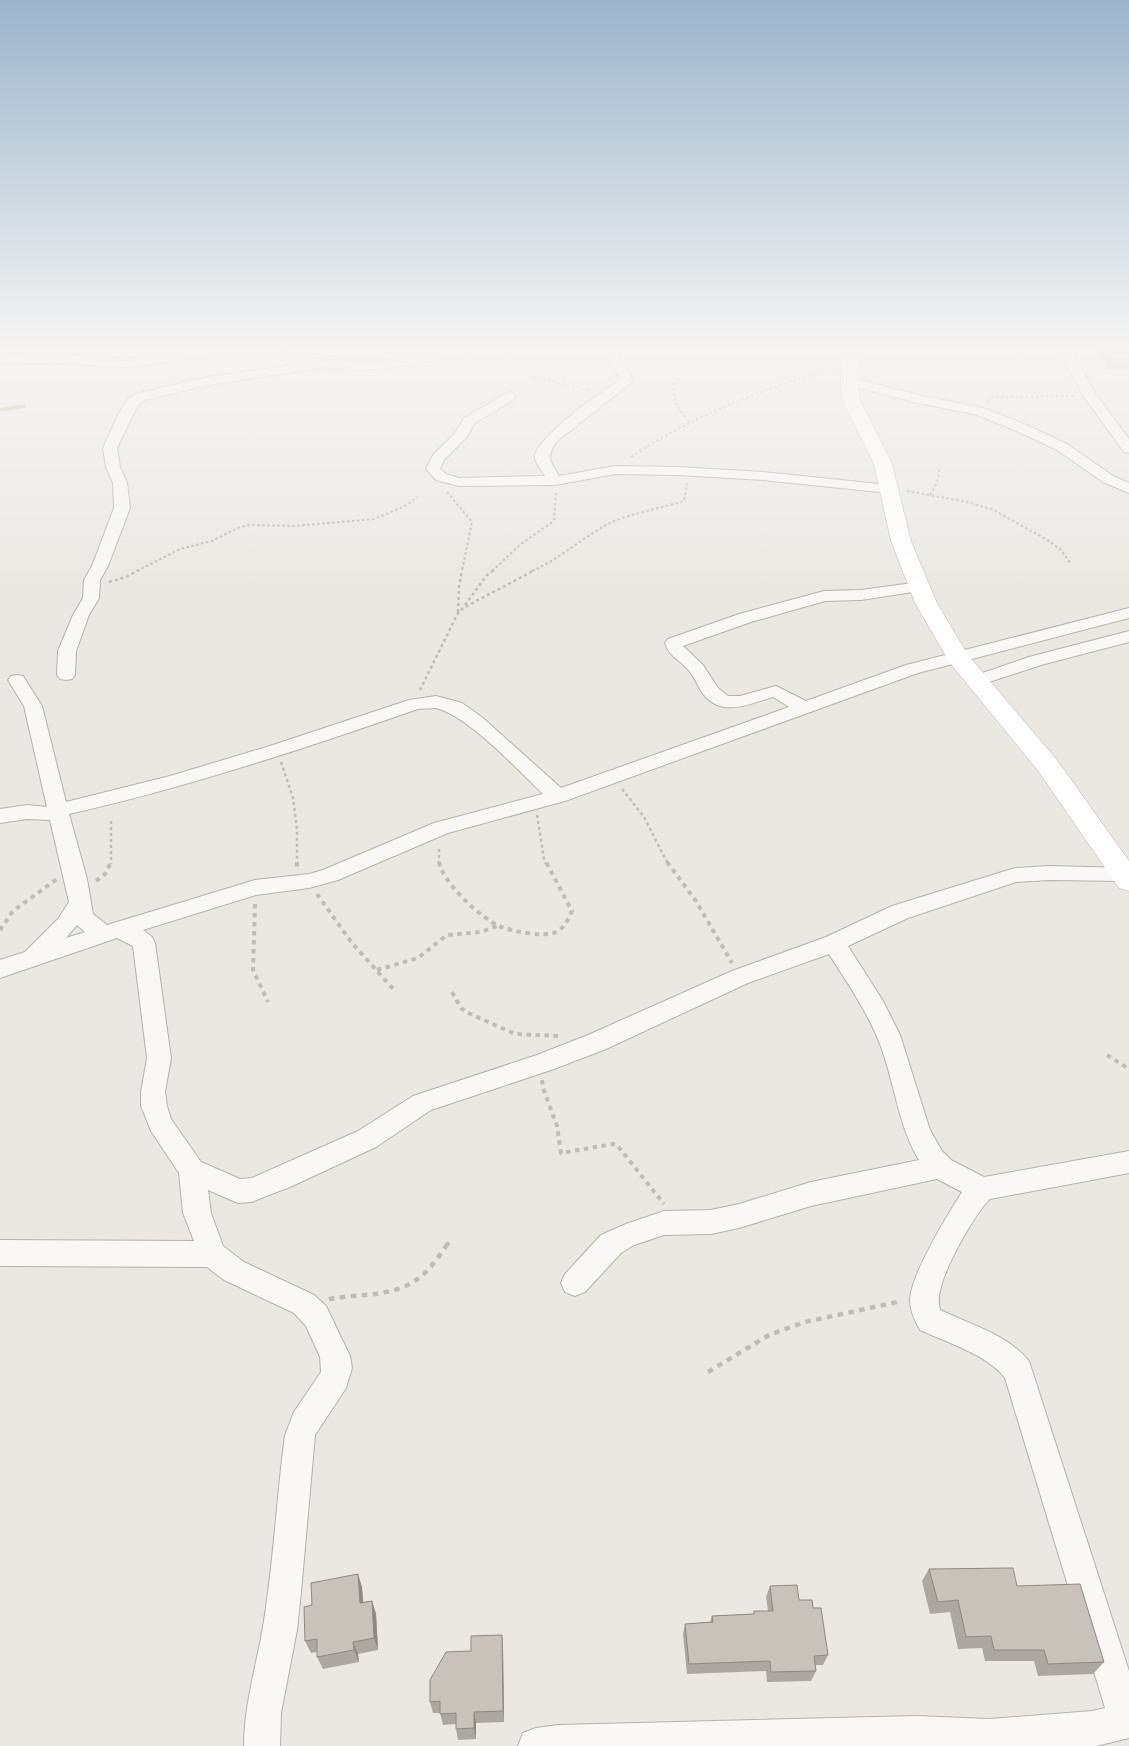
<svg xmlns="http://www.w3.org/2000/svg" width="1129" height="1746" viewBox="0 0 1129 1746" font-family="'Titillium Web',sans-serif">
<rect width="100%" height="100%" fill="#ebe8e4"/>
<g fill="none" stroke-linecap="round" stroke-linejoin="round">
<path stroke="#cab3a0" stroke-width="4" d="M0,410L24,406"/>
<defs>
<g id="street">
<path d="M214,347H267L307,358L359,362L381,361L456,347H477L475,350L443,359L381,369L359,370L324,367L209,385L145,400L138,405L117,448L120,467L127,483L130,508L108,566L100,580L99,598L89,615L76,651L75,675L72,679L66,680L60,679L57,675L58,651L73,615L83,598L84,580L92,566L114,508L113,483L106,467L103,448L118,415L128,399L135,394L209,377L298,364L259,353L222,354L129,367L56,363L0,364V356L56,355L129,359Z"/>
<path d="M603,347H615L633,381L556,442C546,459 550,460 559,476L615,466L678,467L763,472L889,485L894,486L896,489L894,492L889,493L763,480L678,475L615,474L555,485L459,486L436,480L426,469L433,455L455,433L464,418L509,392L514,393L516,396L514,399L474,424L466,438L444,460L440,469L446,474L459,478L545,476C542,471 534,462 535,456C538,436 602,391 620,380Z"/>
<path d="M1058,347H1070L1095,393L1129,439V453L1124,452L1082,394Z"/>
<path d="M849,377L919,395L983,408L1022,423L1067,444L1113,476L1129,483V493L1103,482L1057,450L1012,429L974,414L918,403L844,384L843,381Z"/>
<path d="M920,582L926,584L928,587L926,590L861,600L825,601L751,622L683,646L703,665L718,688L728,696H740L776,686L806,701L906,665L1129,608V618L918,673L565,801L448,833L338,880L309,888L256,895L143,930L152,937L155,943L171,1058L165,1092L167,1106L171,1119L201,1162L240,1179L252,1178L358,1131L413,1096L537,1055L588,1035L732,971L826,937L892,906L1015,868L1049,866L1129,868V880L1125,881L1049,880L1016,882L908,918L848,946L883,1001L900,1035L930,1130L942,1151L951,1160L984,1177L1129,1151V1173L990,1199C974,1214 944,1269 940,1291C938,1298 939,1304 940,1310C970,1324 1008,1335 1029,1361L1129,1671V1738L1096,1746H518L523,1733L536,1728L558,1725L916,1716L989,1719L1092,1711L1105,1708L1005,1378C988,1355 946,1342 920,1330C915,1321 910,1311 910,1300C911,1274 947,1216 962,1192L937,1179L811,1206L739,1228L711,1234L664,1235L634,1245L621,1253L585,1292L575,1296L565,1292L561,1283L565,1274L601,1235L626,1224L664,1211L711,1210L739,1204L811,1182L919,1160C898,1125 895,1085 881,1047C869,1014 848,984 829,954L748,983L606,1049L554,1069L431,1110L376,1147L290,1187L261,1198L252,1202L238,1203L208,1190L211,1213L223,1246L244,1262L314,1295L326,1306L350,1356L352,1368L346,1388L315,1435L301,1592L297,1630L281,1713L280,1746H244C244,1701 259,1658 265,1614C274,1555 277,1495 285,1435L294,1412L321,1372L320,1357L306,1326L294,1313L224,1280L207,1267L0,1266V1240L194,1241L183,1213L179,1173L151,1131L141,1106V1092L147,1058L133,946L117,938L0,978V960L25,952L58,919L69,902L50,820L27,819L0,823V809L27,805L47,807L24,706L8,680L11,676L17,675L23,676L42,706L66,802L170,776L273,745L409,700L436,696L462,703L483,718L561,788L789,707L773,697C751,703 723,718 704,695C698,688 696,679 690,672C682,661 669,657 665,643L668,639L739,614L824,591L861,590ZM436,708C468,716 517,769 543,794L434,823L323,870L309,874L255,880L107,925L93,914L87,879L69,814C188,787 303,749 418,709ZM77,925L85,932L66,938Z"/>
<path d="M1129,631V642L1041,665L977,686L971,685L968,681L971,677L1029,657Z"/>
</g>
<path id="secondary" d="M843,347H859L857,381L860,400L892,464L911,541L937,603L968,655L1057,760L1129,861V891L1119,888L1039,772L950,663L915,603L891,541L874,464L842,400L841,381Z"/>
</defs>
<use href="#street" stroke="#b6b0a9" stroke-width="2"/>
<use href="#secondary" stroke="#b6b0a9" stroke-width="1"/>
<g stroke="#c0bbb6" stroke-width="2" stroke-dasharray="2.5 2.5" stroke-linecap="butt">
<path d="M533,377L590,390"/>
<path d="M674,383C672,400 678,409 689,421"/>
<path d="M987,401L993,397L1074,396"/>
<path d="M631,457C694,415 762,389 835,368"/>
<path d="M907,491L967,502L994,510L1049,541L1061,550L1071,564"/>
<path d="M447,492L472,522L462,571"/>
<path d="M930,495L937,483L940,467"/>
<path d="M137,571L180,549L212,541L240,527L250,525L294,526L374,519L403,507L418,497"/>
<path d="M492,571L522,543L551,523L554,519L556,493"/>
<path d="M532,571C560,559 583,537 610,523C632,513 661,508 684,501L687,483"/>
</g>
<g stroke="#c0bbb6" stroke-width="2.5" stroke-dasharray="3 3" stroke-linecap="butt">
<path d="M109,582L126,577L139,570"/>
<path d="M465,605L487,575L494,570"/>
<path d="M458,612L459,587L462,570"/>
<path d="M420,690L458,613L463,608L535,570"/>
<path d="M281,762L293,798L297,829V864"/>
<path d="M622,789L644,817L668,864"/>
<path d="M537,815L544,859L546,864"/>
<path d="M111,821V864"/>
<path d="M439,864V847"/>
</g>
<g stroke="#c0bbb6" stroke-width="4" stroke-dasharray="4.5 4.5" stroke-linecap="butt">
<path d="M297,862V869"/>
<path d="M439,862C442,882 481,918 499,926C510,931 545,938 556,932C565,928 568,919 572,911L546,862"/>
<path d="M667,862L696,901L732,963"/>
<path d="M96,881L105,874L111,862"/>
<path d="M317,894L352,943L395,991"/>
<path d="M255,904L253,970L268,1002"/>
<path d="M0,930L13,911L57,879"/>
<path d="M377,970L418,958L447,935L481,932L497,926"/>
<path d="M452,992L461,1008L466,1012L515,1034L559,1036"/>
<path d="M1107,1055L1129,1069"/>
<path d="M542,1080L543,1088L557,1126L561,1153L613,1144L617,1145L664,1204"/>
<path d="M446,1246L450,1241"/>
</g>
<g stroke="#c0bbb6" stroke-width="4.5" stroke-dasharray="5.5 5.5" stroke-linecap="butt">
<path d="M329,1299C357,1294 393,1297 416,1280C429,1272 438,1257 447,1245"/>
<path d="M708,1372L769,1335L805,1322L902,1301"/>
</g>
<use href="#street" fill="#faf8f7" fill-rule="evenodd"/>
<use href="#secondary" fill="#fff" fill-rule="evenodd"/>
</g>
<g fill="#ada7a1">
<path d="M1091,347H1123L1129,355V369H1108Z"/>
<path d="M929,1569L1017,1586L1104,1662L1093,1674L1038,1676L1034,1661H985L982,1648L958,1649L950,1612L930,1614L922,1581Z"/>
<path d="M770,1586L799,1600L813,1608L828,1655L823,1665H815L816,1671L811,1681L767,1682L766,1671L687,1674L683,1634L685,1624L710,1622L712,1616L753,1614L754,1611H768L766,1597Z"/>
<path d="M362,1587L363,1602L372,1601L376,1614L378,1650L358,1654L359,1662L323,1669L317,1657V1652L311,1653L305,1641L312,1605Z"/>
<path d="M502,1635L503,1647L504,1722L476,1723V1739L458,1740L456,1729V1724L443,1725L440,1713H433L430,1702L471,1651Z"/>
</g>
<g fill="#8d8883">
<path d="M134,347H160V349L135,351Z"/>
<path d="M358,1574L362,1587L364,1616L360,1603Z"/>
<path d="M372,1601L376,1614L378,1650L374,1638Z"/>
<path d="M502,1635L503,1647L504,1722L503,1711Z"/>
<path d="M353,1642L358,1654L359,1662L354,1650Z"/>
<path d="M474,1712L476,1723V1739L474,1728Z"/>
</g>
<g fill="#c9c2bb" stroke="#8d8883">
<path d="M1102,347H1123L1129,355V359H1111Z"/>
<path d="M1013,1568L1017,1586L1080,1584L1104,1662L1048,1664L1044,1650H994L991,1636L966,1637L958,1600L938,1602L929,1569Z"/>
<path d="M358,1574L360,1603L372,1601L374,1638L353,1642L354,1650L317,1657V1639L305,1641L304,1607L312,1605L311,1583Z"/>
<path d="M797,1585L799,1600H812L813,1608H821L828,1655L814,1656L816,1671L771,1672L770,1661L689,1664L685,1624L713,1622L712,1616L754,1614V1611H773L770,1586Z"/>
<path d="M502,1635L503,1711L474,1712V1728L456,1729V1713L440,1714V1701L430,1702V1680L446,1652L471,1651V1636Z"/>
</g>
<linearGradient id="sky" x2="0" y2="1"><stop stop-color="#9cb4cb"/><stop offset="0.59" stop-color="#f6f5f3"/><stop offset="1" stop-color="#f6f5f3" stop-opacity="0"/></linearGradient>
<rect width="1129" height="592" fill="url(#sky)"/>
</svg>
